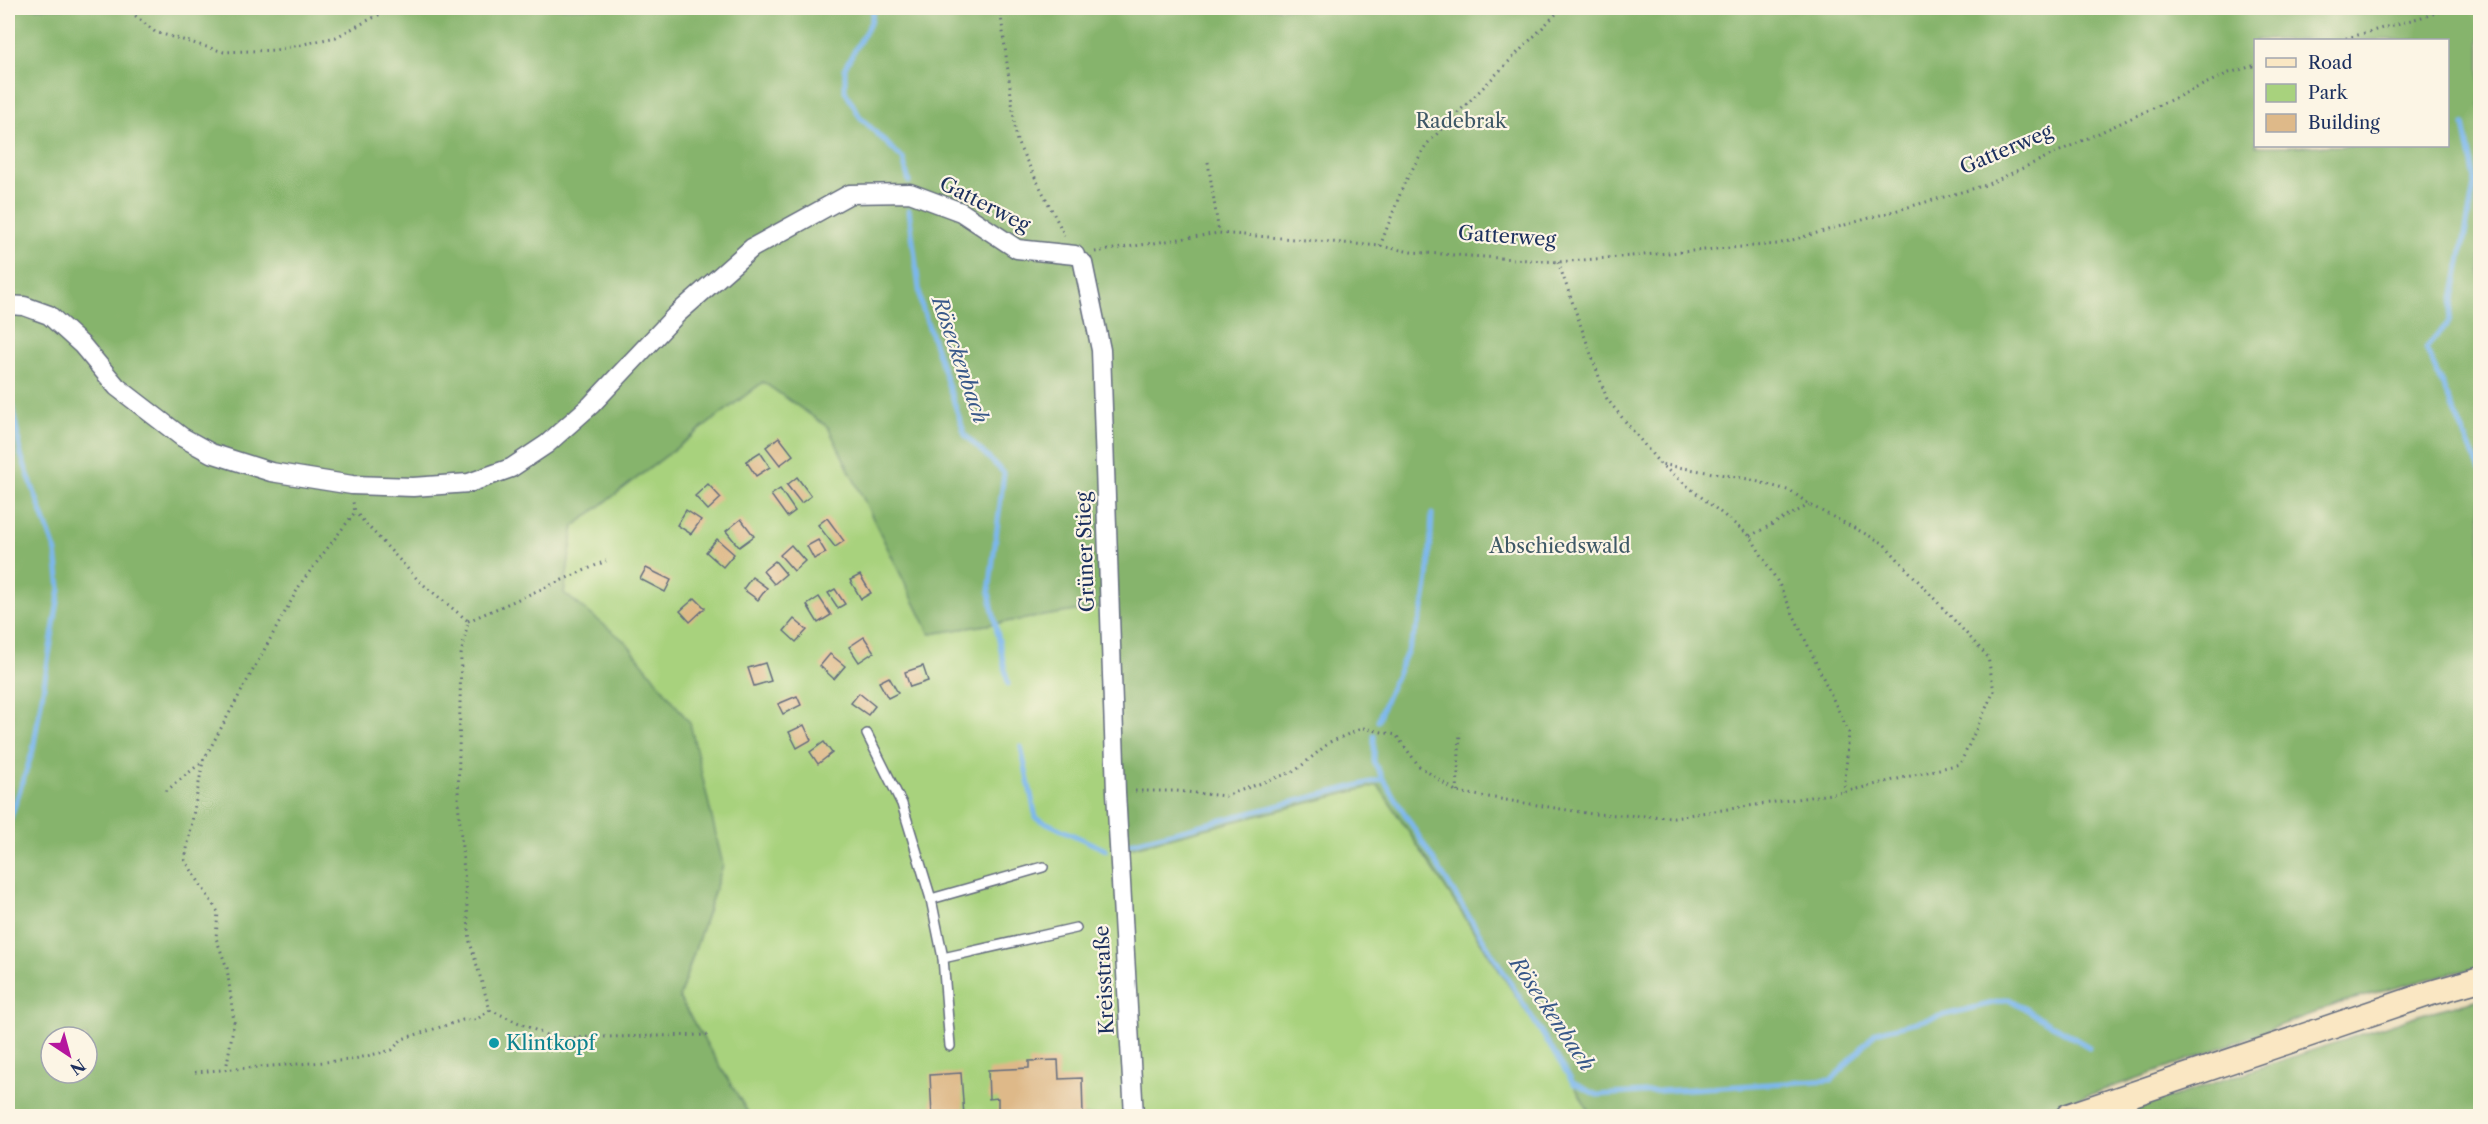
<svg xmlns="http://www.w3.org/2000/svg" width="2488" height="1124" viewBox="0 0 2488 1124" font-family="'Libre Caslon Text',serif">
<rect width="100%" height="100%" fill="#fcf5e5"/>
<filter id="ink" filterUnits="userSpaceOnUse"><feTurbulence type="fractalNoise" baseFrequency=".0167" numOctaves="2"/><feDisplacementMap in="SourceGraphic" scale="12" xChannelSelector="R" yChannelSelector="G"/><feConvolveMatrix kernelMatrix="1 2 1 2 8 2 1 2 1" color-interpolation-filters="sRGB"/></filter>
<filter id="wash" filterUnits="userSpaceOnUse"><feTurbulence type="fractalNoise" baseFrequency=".008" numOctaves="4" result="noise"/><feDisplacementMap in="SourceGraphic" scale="24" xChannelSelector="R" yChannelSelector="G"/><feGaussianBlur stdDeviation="1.35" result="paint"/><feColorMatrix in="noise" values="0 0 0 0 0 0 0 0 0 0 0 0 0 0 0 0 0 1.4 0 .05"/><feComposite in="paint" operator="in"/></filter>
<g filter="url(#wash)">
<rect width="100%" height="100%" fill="#ecddb9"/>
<path fill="#a8d27d" stroke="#62806e" stroke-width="1.5" d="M763,382L828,427L930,634L1100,607L1117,851L1378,785L1573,1083L1591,1116H750L679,998L723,865L564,593L574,526Z"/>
<g fill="#86b46c" stroke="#507265" stroke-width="1.5" fill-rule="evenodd">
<path d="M8,8H2480V968L2447,974L2343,1002L2167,1068L2028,1116H1591L1573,1083L1378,785L1117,851L1100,607L930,634L828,427L763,382L574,526L564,593L627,643L690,723L723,865L679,998L750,1116H8ZM2256,40H2448V146H2256ZM51,1037H87V1073H51Z"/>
<path d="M2480,999V1116H2114L2425,1013Z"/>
</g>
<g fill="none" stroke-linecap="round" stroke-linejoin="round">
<g stroke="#7cb7ed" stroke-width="5">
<path d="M874,8L871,22L845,67V91L860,117L903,159L909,182"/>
<path d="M2464,124L2475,180L2449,322L2426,348L2480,470"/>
<path d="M909,210L921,304L965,435L1004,473L989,592L1008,684"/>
<path d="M8,379L21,455L56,552L60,589L33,750L8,826"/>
<path d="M1378,721C1389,686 1409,654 1420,619C1430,586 1430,548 1432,514"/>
<path d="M1374,735V762L1383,779"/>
<path d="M1021,747L1036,818L1106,850"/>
<path d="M1127,844L1383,779L1573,1083L1597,1095L1832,1080L1876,1032L2009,999L2089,1047"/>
</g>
</g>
<g id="blocks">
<g fill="#deb989">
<path d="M779,437L793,455L780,465L766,447Z"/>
<path d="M760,452L770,467L756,476L746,461Z"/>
<path d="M797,477L811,496L801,503L787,485Z"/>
<path d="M708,484L721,498L708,510L695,496Z"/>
<path d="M780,489L795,511L787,517L771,495Z"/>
<path d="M686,510L701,520L691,534L677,525Z"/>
<path d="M827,518L844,541L835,547L818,525Z"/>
<path d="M741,519L754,536L739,547L726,531Z"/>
<path d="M717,539L734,554L723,567L706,552Z"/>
<path d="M818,540L826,553L814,559L807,546Z"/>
<path d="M791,545L805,561L794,571L780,555Z"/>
<path d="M775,561L786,574L774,584L763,571Z"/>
<path d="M646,568L671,580L665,592L640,579Z"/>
<path d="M860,575L871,593L861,599L850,580Z"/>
<path d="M752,577L767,588L758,600L743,589Z"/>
<path d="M835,589L845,604L838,608L828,593Z"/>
<path d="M819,597L831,615L818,623L807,605Z"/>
<path d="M695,598L705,608L690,622L680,611Z"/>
<path d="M794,619L807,630L796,642L784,631Z"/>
<path d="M864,637L874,652L859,662L849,647Z"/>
<path d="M830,654L845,666L834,679L820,666Z"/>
<path d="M765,663L771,681L754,686L748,668Z"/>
<path d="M923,666L928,681L910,687L905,672Z"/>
<path d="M889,677L898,693L888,698L879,682Z"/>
<path d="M859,693L875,706L868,715L851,703Z"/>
<path d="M797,696L801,705L783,714L778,704Z"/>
<path d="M804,725L811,740L797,748L789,732Z"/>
<path d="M824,742L832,753L818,764L810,752Z"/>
<path d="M1058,1060L1059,1079L1082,1078L1083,1116H1007V1112H998V1098L989,1099L988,1070L1029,1068V1061Z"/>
<path d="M961,1073L964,1116H932L930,1075Z"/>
</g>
</g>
</g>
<g filter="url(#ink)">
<use href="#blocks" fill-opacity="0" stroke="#646c7e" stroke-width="1.5"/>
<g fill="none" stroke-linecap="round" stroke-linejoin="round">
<defs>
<g id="lane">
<path d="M867,734L902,804L931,899L943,958L950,1046"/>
<path d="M931,899L1043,867"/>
<path d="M943,958L1076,928"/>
</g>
<g id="street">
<path d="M1083,263L1101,350L1116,792L1134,1116"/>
<path d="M8,305L24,306L49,315L82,345L117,387L182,437L211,453L271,472L352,485L413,487L469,483L511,468L547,444L591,405L677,314L752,248L850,194L910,193L961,212L1017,249L1075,255"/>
</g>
<path id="secondary" d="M2068,1116L2431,993L2480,979"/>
</defs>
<use href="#lane" stroke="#646c7e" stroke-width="12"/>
<use href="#street" stroke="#646c7e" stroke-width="21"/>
<use href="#secondary" stroke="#646c7e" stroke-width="27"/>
<g stroke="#646c7e" stroke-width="3" stroke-dasharray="1.5 4.5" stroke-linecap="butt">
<path d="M126,8L155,32L224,52L276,50L336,37L392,8"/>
<path d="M1000,8L1017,142L1065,236"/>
<path d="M2340,40L2454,8"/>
<path d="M1208,162L1219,233"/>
<path d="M1380,246L1404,184L1426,145L1557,13L1567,8"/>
<path d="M1095,252L1219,233L1380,246L1411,252L1558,262L1778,244L1986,185L2229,73L2256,65"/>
<path d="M1558,262L1607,399L1660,464L1750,536L1779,584L1849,733L1844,792"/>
<path d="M1750,536L1809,505"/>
<path d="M468,621L606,561"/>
<path d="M166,791L202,762"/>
<path d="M1135,791H1176L1225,796L1295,771L1330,742L1363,728L1396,735L1419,766L1457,792L1592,814L1674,817L1844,792L1960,764L1994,691L1988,657L1883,543L1810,505L1791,491L1748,479L1660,464"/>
<path d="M1457,792L1460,732"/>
<path d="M490,1010L553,1038L708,1035"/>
<path d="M226,1070L234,1022L227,968L216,938L218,912L185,860L203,761L301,583L355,512L353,502"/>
<path d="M195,1072L350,1060L392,1050L402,1039L463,1020H476L490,1010L470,942L458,801L461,655L468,621L419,581L355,512"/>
</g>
<use href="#lane" stroke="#fff" stroke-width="9"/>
<use href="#street" stroke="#fff" stroke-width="18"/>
<use href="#secondary" stroke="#fae7c3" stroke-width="24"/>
</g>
</g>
<circle fill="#0f9aa8" stroke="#fcf5e5" stroke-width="2" cx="494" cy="1043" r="6"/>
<g text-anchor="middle" stroke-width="4.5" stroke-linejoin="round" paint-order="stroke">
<g font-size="20" fill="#3e5866" stroke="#fcf5e5">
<text x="1461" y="128">Radebrak</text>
<text x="1560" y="553">Abschiedswald</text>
</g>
<g font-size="20" fill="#1b2f5e" stroke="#fcf5e5">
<text transform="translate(2006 149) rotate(-23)" y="7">Gatterweg</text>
<text transform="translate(985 204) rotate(27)" y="7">Gatterweg</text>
<text transform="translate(1507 236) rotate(4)" y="7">Gatterweg</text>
<text transform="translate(1085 552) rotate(-92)" y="7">Grüner Stieg</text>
<text transform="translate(1104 980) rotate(-93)" y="7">Kreisstraße</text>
</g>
<g font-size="20" fill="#0d838f" stroke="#fcf5e5" text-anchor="start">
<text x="506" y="1050">Klintkopf</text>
</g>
<g font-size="21" font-style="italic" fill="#385889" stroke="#fcf5e5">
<text transform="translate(960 360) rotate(71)" y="7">Röseckenbach</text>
<text transform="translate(1552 1014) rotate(56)" y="7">Röseckenbach</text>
</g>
</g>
<rect width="2488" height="1124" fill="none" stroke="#fcf5e5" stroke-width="30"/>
<rect x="2254" y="39" width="195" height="108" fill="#fcf5e5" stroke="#a2a6af" stroke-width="1.5"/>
<rect x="2266" y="58" width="30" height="9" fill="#fae7c3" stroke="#a2a6af" stroke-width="1.5"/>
<text x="2308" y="69" font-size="18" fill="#1b2f5e">Road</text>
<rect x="2266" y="84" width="30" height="18" fill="#a8d27d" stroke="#a2a6af" stroke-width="1.5"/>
<text x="2308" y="99" font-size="18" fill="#1b2f5e">Park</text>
<rect x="2266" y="114" width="30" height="18" fill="#deb989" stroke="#a2a6af" stroke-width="1.5"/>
<text x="2308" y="129" font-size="18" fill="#1b2f5e">Building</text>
<g transform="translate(69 1055) rotate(144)"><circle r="28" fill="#fcf5e5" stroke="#a2a6af" stroke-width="1.5"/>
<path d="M0-4.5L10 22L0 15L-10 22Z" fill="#b5179e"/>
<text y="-9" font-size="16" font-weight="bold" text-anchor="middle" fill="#1b2f5e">N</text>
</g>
</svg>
